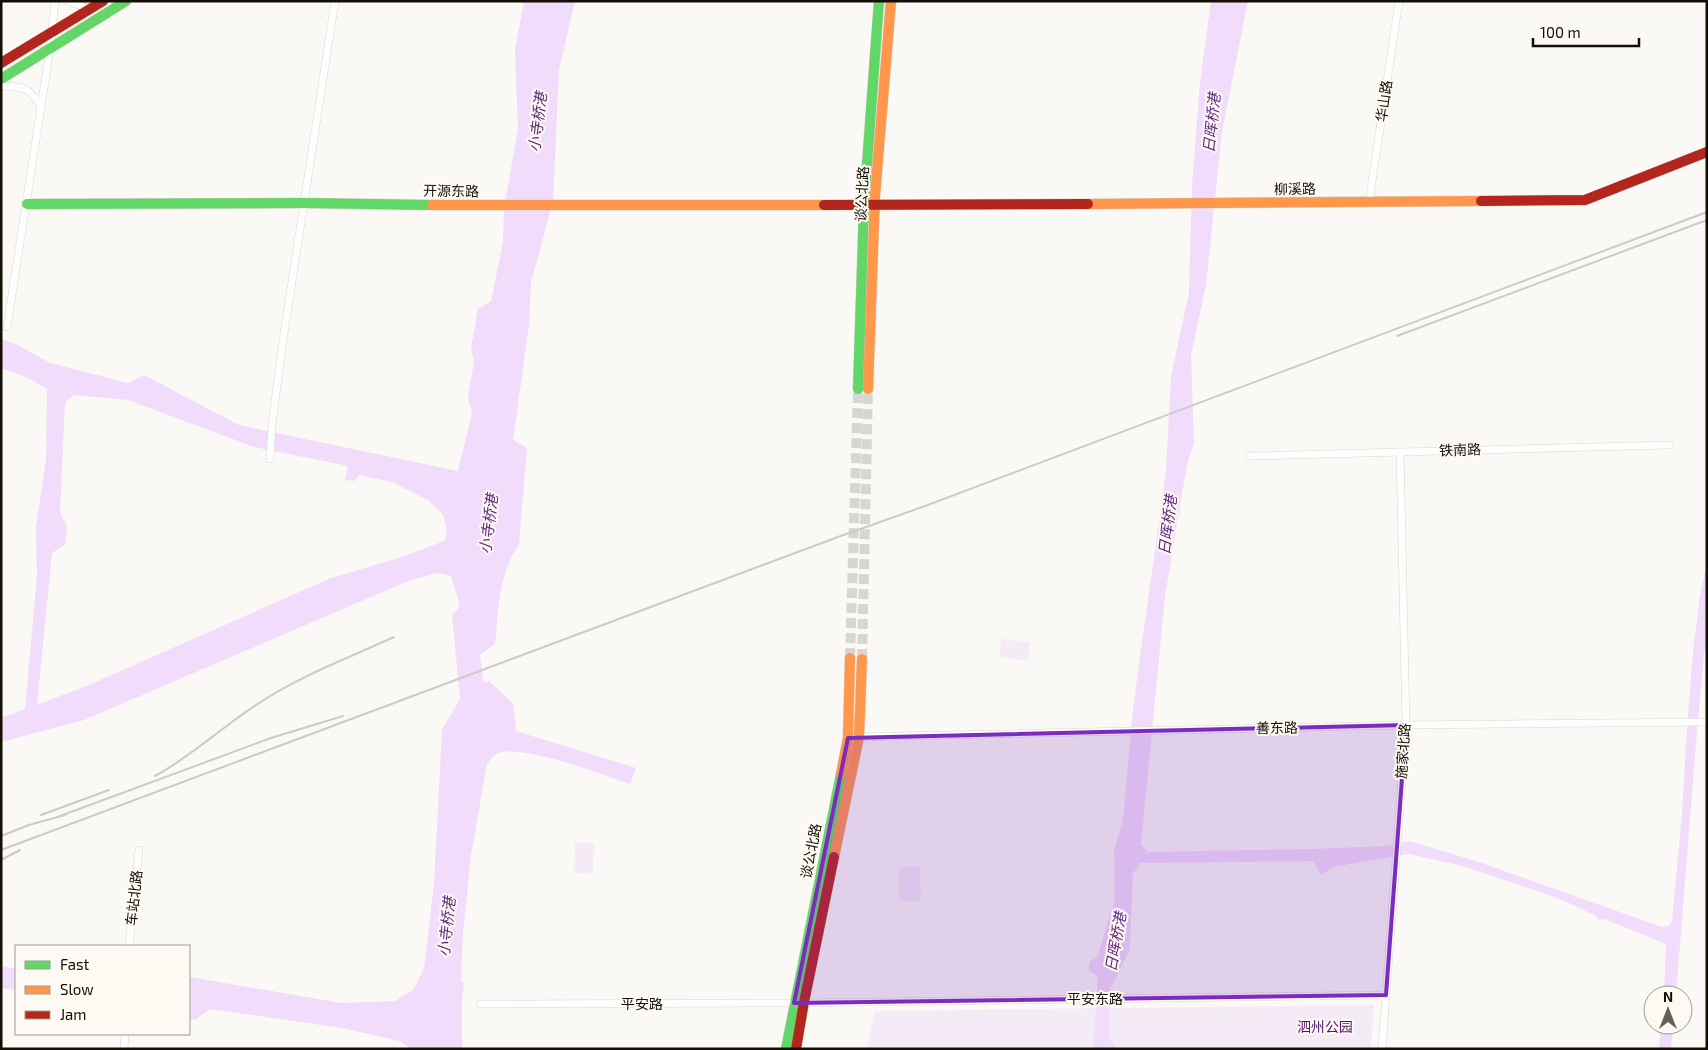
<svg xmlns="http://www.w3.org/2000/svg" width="1708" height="1050" viewBox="0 0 1708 1050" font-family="'Exo 2','Noto Sans SC',sans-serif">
<rect width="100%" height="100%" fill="#fbf9f5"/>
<g fill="#f4ebf6">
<path d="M1001,639L1030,642L1028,661L999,657Z"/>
<path d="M575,842L594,843L593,874L574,873Z"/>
<path d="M899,867H920L921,901H899Z"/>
<path d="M1374,1005L1371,1049H867L875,1011Z"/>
</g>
<g fill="#f2dcfb" fill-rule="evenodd">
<path d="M524,1H575L559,70L553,201L531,283L529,326L513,440L527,448L519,545C498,573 499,610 495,644L480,655L484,683L489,681L513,703L516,731L636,768L630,784C602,775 524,744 498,753C494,755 490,760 487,764L471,855L463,933L461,981L464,983L462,998V1049H410L400,1041L342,1028L210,1009L195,1020L189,1019V977L341,1003L395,1001L414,989L424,968L434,884L442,730L460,699L452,615L460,606L451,576L437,573L408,581L84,720L1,742V718L25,709L37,576L36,528L46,460L47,389L28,378L1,368V339L16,344L50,363L128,383L144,375L239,425L458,471L472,413L468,397L474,362L471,348L478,309L491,301L503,242L504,208L518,129L515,51ZM74,395L128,400L254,447L348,466L345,480L355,481L359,475L392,482L428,500L443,515L447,533L444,541L399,558L331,578L91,684L37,705L52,553L65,545L67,527L60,512L65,403Z"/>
<path d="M1211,1H1248L1222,132L1206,285L1191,355L1194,443L1187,464L1165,596L1141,845L1148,852L1311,849L1387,846L1410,841L1482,863L1662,927L1670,925L1672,921L1682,814L1686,743L1693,651L1700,596L1707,561V641L1704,655L1697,731L1676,995H1664L1666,944L1604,919L1597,920L1596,916L1567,902L1538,891L1462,866L1409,854L1333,867L1321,875L1314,861L1141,863L1133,873L1130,949L1110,989L1109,1039L1116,1049H1093L1098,976L1089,971V962L1097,957L1115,900L1114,850L1123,820L1133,708L1166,470L1171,376L1189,292L1192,185L1200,82Z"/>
<path d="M1,966L16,969V990L1,988Z"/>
<path d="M1661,1025H1673L1671,1049H1659Z"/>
</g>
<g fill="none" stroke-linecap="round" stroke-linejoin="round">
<g stroke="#d8d6d1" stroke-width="10" stroke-dasharray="10 5" stroke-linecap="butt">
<path d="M850,658L858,389"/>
<path d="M862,659L868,389"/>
</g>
<defs>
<g id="street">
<path d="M68,1L90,9"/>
<path d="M1,86C24,86 28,87 41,106"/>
<path d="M1369,202L1399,1"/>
<path d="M7,327L50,49L55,1"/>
<path d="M1249,456L1670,445"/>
<path d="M270,459L272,424L283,340L335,1"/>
<path d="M855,737L1406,725L1707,722"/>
<path d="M129,946L139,850"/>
<path d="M480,1004L794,1003L1386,995"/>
<path d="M124,1049L125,1034"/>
<path d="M1382,1049L1406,725L1400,452"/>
</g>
<g id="fast">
<path d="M1,79L126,1"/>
<path d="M27,204L304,203L432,205"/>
<path d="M858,389L864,205L879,1"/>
<path d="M786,1049L841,774"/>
</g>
<g id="slow">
<path d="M1088,204L1481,201"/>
<path d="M432,205H824"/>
<path d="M868,389L875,196L891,1"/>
<path d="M841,774L848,738L850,658"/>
<path d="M834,857L859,737L862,659"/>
</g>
<g id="jam">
<path d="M1,63L103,1"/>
<path d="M1481,201L1585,200L1707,152"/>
<path d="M824,205L1088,204"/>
<path d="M796,1049L804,1002L834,857"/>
</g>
</defs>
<use href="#street" stroke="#d9d6ce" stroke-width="8"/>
<use href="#fast" stroke="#d9d6ce" stroke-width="11"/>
<use href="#slow" stroke="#d9d6ce" stroke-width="11"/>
<use href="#jam" stroke="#d9d6ce" stroke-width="11"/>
<use href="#street" stroke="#fefefe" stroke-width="7"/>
<use href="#fast" stroke="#63d668" stroke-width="10"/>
<use href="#slow" stroke="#ff974d" stroke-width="10"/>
<use href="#jam" stroke="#b3261e" stroke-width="10"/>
<g stroke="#cbcbca" stroke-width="2">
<path d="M1397,336L1707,220"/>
<path d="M155,776C192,756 223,726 259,703C300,676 348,658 394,637"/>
<path d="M41,815L109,790"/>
<path d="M60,816L271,738L343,716"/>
<path d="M1,836L29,825L65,815"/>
<path d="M1,850L838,537L925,506L1707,212"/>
<path d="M1,860L20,850"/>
</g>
</g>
<path fill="#7b2cbf" fill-opacity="0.2" stroke="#7b2cbf" stroke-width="4" stroke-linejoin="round" d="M1406,725L1386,995L794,1003L848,738Z"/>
<g text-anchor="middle" stroke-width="4" stroke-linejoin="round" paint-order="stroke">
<g font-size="14" fill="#140f04" stroke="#fdfaf3">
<text transform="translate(1384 101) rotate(-82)" y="5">华山路</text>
<text transform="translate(1295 189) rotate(-1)" y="5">柳溪路</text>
<text transform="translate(451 191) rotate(1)" y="5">开源东路</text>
<text transform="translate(862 194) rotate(-87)" y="5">谈公北路</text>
<text transform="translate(1460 450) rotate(-2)" y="5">铁南路</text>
<text transform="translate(1277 728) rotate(-1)" y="5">善东路</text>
<text transform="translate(1403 751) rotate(-86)" y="5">施家北路</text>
<text transform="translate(811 851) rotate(-79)" y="5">谈公北路</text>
<text transform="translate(134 898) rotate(-84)" y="5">车站北路</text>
<text x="1095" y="1004">平安东路</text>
<text x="642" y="1009">平安路</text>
</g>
<g font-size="14" fill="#54136c" stroke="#fdfaf3">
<text x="1325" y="1032">泗州公园</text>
</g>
<g font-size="15" font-style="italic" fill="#63257d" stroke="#fdfaf3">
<text transform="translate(538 122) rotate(-83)" y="5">小寺桥港</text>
<text transform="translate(1212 123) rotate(-84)" y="5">日晖桥港</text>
<text transform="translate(489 524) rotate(-83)" y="5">小寺桥港</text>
<text transform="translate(1168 525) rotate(-83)" y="5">日晖桥港</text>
<text transform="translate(447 927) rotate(-84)" y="5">小寺桥港</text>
<text transform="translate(1116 942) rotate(-80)" y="5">日晖桥港</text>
</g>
</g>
<rect width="1708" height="1050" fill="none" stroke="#140f04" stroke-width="5"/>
<rect x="15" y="945" width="175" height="90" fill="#fdfaf3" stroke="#a09c93"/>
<rect x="25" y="961" width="25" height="8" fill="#63d668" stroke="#a09c93"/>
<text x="60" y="970" font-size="15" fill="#140f04">Fast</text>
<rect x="25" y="986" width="25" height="8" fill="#ff974d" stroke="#a09c93"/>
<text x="60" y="995" font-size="15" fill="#140f04">Slow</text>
<rect x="25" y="1011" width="25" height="8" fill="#b3261e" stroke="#a09c93"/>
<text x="60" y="1020" font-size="15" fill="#140f04">Jam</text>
<g transform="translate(1668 1010)"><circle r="24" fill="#fdfaf3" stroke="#a09c93"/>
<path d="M0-4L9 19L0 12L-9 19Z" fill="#656158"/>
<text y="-8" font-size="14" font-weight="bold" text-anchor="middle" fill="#140f04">N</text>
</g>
<path d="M1533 38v8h106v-8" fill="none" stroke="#140f04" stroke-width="2.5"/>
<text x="1540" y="38" font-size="15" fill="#140f04" stroke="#fdfaf3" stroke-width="4" paint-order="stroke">100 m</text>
</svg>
